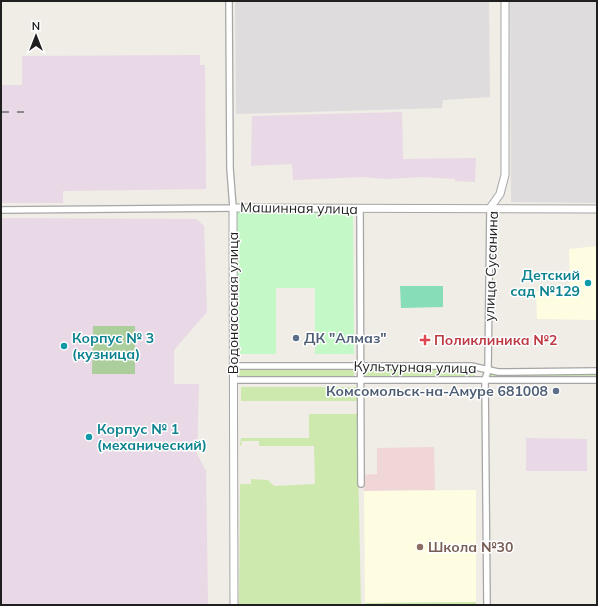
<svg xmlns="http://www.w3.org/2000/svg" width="598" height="606" viewBox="0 0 598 606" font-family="Mulish,sans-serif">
<rect width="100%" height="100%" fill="#f0ece6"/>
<g fill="#dedcdd">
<path d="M235,1H489L490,97L443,100L442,108L236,114Z"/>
<path d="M510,1H597V203L511,202Z"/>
</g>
<path fill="#f0d6d6" d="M434,447L435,490L364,491V475L377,474V448Z"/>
<g fill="#e9d8e6">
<path d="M200,55V65H205L206,189L63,191V203H1V85H22V56Z"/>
<path d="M402,112L403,159L476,158L475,182L455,181V179L424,177L386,179L362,177L293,180L292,164L251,166L252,116Z"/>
<path d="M1,218L196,219L204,226L207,312L174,350V384H199L197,454L206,471L208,605H1Z"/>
<path d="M526,438L587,439V471H526Z"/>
</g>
<g fill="#fefde1">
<path d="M597,246V320L537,319L536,291H570L569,249Z"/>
<path d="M476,490V602L365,603L364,491Z"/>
</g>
<g fill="#cde9ad">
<rect x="239" y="369" width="115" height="7"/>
<path d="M364,369L475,370V377L364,376Z"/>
<path d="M491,373H597V378L489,377L488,376Z"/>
<rect x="241" y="387" width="116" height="14"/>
<path d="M309,414H357L361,605H239L240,484H251V479L268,480L274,486L315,484L314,446H259V441H242V445L240,446L241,438H309Z"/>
<path d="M476,602V605H365V603Z"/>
</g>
<path fill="#acce9c" d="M93,326H135V374H92Z"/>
<path fill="#c4f8c7" d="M237,212H353L354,354H315V288H276V354H237Z"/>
<path fill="#86ddb8" d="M400,286H443V307L401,308Z"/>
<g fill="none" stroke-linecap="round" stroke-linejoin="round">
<defs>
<g id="minor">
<path d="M360,209L361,484"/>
<path d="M1,210L233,208L230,168L229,1"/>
<path d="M233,366H471L498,372L597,371"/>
<path d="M233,380H597"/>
<path d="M487,605L485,380L488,370L490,208"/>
</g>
<g id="tertiary">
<path d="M490,208L500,194L505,175V1"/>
<path d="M234,605L233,208L597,209"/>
</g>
</defs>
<use href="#minor" stroke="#a6a6a6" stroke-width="8"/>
<use href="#tertiary" stroke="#a6a6a6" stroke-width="9"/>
<use href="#minor" stroke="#fff" stroke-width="5.5"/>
<use href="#tertiary" stroke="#fff" stroke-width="7"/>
<path stroke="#6d6d6d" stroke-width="1.5" stroke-dasharray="8 8" stroke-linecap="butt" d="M1,112H24"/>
</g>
<g fill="#0f9aa8" stroke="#fff" stroke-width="1.5">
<circle cx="588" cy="283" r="4"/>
<circle cx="64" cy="346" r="4"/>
<circle cx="89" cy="437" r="4"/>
</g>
<g fill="#5c6f8a" stroke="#fff" stroke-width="1.5">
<circle cx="296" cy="338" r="4"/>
<circle cx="556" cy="391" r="4"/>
</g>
<path fill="#e0444e" stroke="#fff" stroke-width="1.5" d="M423 334h4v4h4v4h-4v4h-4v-4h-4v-4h4z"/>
<circle fill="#8d6e63" stroke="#fff" stroke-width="1.5" cx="420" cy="547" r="4"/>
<g text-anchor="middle" stroke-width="3" stroke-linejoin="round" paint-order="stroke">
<g font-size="14" fill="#1f1f1f" stroke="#fff">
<text transform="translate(299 208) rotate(1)" y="5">Машинная улица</text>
<text transform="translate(491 266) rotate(-88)" y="5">улица Сусанина</text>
<text transform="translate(233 303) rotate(-90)" y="5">Водонасосная улица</text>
<text transform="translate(415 367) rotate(1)" y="5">Культурная улица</text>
</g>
<g font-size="14" font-weight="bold" fill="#0d838f" stroke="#fff" text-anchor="start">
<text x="580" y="280" text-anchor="end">Детский<tspan x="580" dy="16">сад №129</tspan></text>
<text x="72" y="343">Корпус № 3<tspan x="72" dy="16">(кузница)</tspan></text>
<text x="97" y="434">Корпус № 1<tspan x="97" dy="16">(механический)</tspan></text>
</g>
<g font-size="14" font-weight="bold" fill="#4e5e75" stroke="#fff" text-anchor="start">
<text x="304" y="343">ДК "Алмаз"</text>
<text x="548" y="396" text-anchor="end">Комсомольск-на-Амуре 681008</text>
</g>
<g font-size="14" font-weight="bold" fill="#be3a42" stroke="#fff" text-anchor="start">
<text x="434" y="345">Поликлиника №2</text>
</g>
<g font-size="14" font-weight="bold" fill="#785e54" stroke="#fff" text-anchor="start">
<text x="428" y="552">Школа №30</text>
</g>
</g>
<rect width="598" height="606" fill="none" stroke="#1f1f1f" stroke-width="4"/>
<g transform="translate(36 36)" stroke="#ffffff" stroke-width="3" paint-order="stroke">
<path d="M0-3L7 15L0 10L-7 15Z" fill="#1f1f1f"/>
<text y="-6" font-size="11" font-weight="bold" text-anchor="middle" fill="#1f1f1f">N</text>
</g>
</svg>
